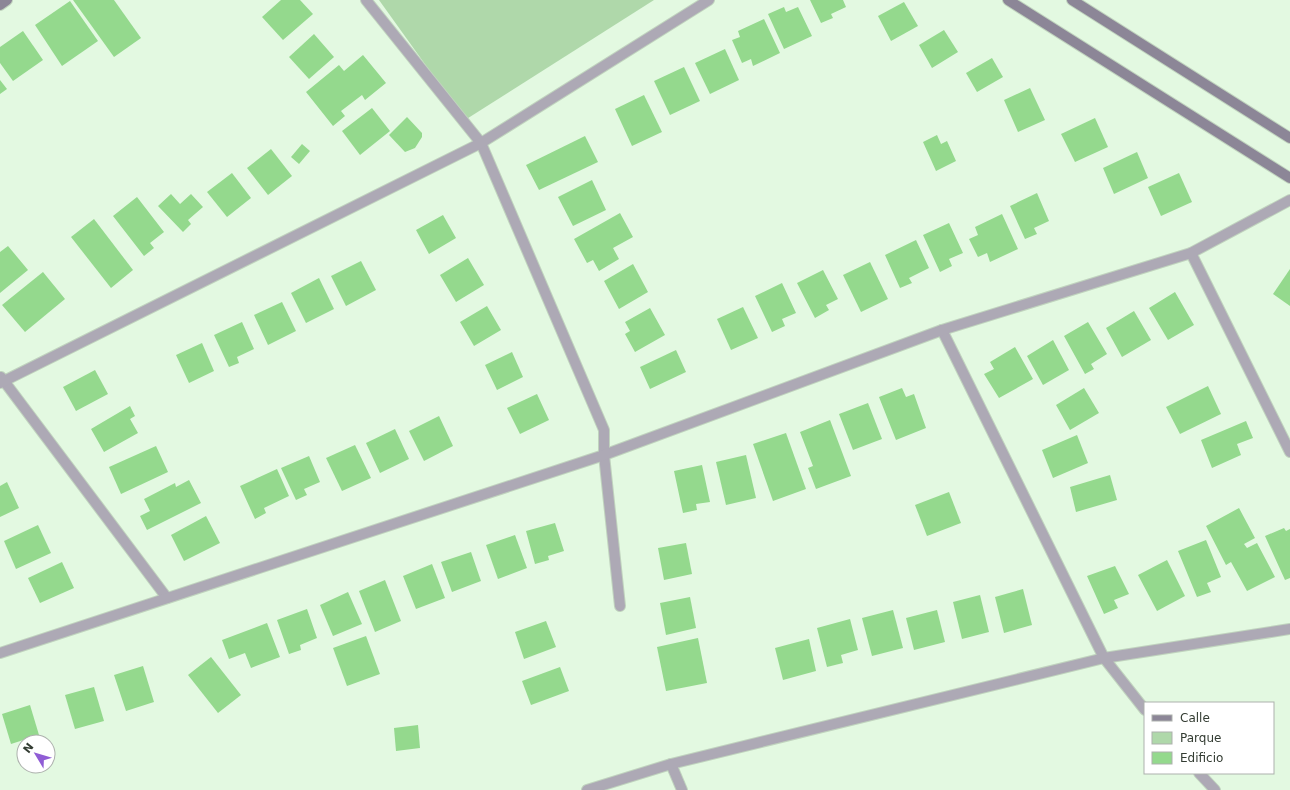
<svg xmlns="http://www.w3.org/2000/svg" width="1290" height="790" viewBox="0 0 1290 790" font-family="'DejaVu Sans',sans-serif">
<rect width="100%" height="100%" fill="#e3f9e1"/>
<path fill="#afd8aa" d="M379,0H654L465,120Z"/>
<g fill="#94d98d">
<path d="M73,0H114L141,38L114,57Z"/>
<path d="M281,0H300L313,14L283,40L262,17Z"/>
<path d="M810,0H843L846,7L831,14L833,18L821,23Z"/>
<path d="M70,1L98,41L62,66L35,25Z"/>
<path d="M904,2L918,26L891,41L878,16Z"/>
<path d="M784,7L786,12L798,7L812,36L784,49L768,14Z"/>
<path d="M764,19L780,53L753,66L751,59L742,63L732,40L740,37L738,31Z"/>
<path d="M944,30L958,52L932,68L919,45Z"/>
<path d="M23,31L43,60L13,81L0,63V47Z"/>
<path d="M314,34L334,57L309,79L289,57Z"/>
<path d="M725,49L739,80L710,94L695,63Z"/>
<path d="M363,55L386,83L365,100L362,95L341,111L345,116L333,126L306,92L339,65L344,71Z"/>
<path d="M992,58L1003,77L977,92L966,73Z"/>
<path d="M684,67L700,101L670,115L654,81Z"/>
<path d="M0,80L7,89L0,94Z"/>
<path d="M1030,88L1045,120L1018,132L1004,100Z"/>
<path d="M644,95L662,132L632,146L615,109Z"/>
<path d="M372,108L390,131L360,155L342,131Z"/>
<path d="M407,117L422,133V137L415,148L405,152L389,135Z"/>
<path d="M1095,118L1108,147L1075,162L1061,134Z"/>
<path d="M937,135L941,144L947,141L956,161L936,171L923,142Z"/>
<path d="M585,136L598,162L539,190L526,165Z"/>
<path d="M302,144L310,151L299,164L291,157Z"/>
<path d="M271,149L292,176L268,195L247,168Z"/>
<path d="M1137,152L1148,178L1114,194L1103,168Z"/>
<path d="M232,173L251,198L227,217L207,192Z"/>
<path d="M1179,173L1192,202L1161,216L1148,187Z"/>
<path d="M592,180L606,210L573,226L558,197Z"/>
<path d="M1037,193L1049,221L1034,228L1037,234L1025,239L1010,206Z"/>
<path d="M171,194L180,204L191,194L203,207L188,220L191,224L183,232L158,206Z"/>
<path d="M137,197L164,232L150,243L154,248L144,256L113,216Z"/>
<path d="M620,213L633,237L613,248L619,259L599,271L593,260L587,263L574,239Z"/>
<path d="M1002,214L1018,249L990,262L987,253L978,257L969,239L978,235L975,227Z"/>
<path d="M443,215L456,238L429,254L416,230Z"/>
<path d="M94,219L133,270L111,288L71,237Z"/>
<path d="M949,223L963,253L949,259L952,266L940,272L923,235Z"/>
<path d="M916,240L929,268L909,278L912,283L900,288L885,255Z"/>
<path d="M8,246L28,270L0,293V252Z"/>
<path d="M468,258L484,285L456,302L440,275Z"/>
<path d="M361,261L376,290L346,306L331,276Z"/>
<path d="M870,262L888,299L861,312L843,275Z"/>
<path d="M633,264L648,292L619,309L604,281Z"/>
<path d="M1290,269V306L1273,294Z"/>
<path d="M823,270L838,299L826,305L829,310L815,318L797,283Z"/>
<path d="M43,272L65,299L25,332L2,305Z"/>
<path d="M319,278L334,309L306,323L291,293Z"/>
<path d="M782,283L796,313L782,319L785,326L772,332L755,296Z"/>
<path d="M1175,292L1194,325L1168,340L1149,308Z"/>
<path d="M282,302L296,331L268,345L254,315Z"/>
<path d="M487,306L501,330L474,346L460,322Z"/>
<path d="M743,307L758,338L731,350L717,319Z"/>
<path d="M650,308L665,335L635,352L625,334L630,331L625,322Z"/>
<path d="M1134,311L1151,340L1122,357L1106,328Z"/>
<path d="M242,322L254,349L237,357L239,363L229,367L214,335Z"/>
<path d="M1088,322L1107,354L1091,364L1094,369L1085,374L1064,336Z"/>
<path d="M1053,340L1069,370L1043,385L1027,356Z"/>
<path d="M202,343L214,371L189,383L176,355Z"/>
<path d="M1015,347L1033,379L999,398L984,374L994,369L990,362Z"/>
<path d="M676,350L686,372L650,389L640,367Z"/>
<path d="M512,352L523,377L497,390L485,365Z"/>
<path d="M95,370L108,394L76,411L63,387Z"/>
<path d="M1208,386L1221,414L1180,434L1166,407Z"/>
<path d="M902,388L906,397L914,394L926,428L896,440L879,397Z"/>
<path d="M1084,388L1099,413L1070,430L1056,405Z"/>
<path d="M537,394L549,420L520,434L507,408Z"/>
<path d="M868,403L882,439L853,450L839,414Z"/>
<path d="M130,406L135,416L130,419L138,433L104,452L91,429Z"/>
<path d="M439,416L453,446L424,461L409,431Z"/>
<path d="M830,420L851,476L816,489L808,468L813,466L800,432Z"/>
<path d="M1246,421L1253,438L1237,444L1241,455L1212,468L1201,440Z"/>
<path d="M395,429L409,459L380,473L366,443Z"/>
<path d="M786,433L806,489L773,501L753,444Z"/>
<path d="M1077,435L1088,463L1053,478L1042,450Z"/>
<path d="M355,445L371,478L342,491L326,458Z"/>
<path d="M156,446L168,472L121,494L109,467Z"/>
<path d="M746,455L756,498L726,505L716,462Z"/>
<path d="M309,456L320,482L304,489L307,495L296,500L281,468Z"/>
<path d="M702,465L710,502L696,504L697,510L683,513L674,471Z"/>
<path d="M277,469L289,496L264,508L266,513L255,519L240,486Z"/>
<path d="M1110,475L1117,500L1076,512L1070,487Z"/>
<path d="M189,480L201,503L147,530L140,516L150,511L144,499L175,483L176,487Z"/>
<path d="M7,482L19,508L0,517V486Z"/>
<path d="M949,492L961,523L927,536L915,505Z"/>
<path d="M1239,508L1255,538L1244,544L1247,548L1257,543L1275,577L1247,591L1231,562L1226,565L1206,526Z"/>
<path d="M206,516L220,543L184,561L171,535Z"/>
<path d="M555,523L564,551L548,556L549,560L535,564L526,531Z"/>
<path d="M38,525L51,553L16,569L4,541Z"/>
<path d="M1284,528L1286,531L1290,529V578L1285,580L1265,536Z"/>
<path d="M515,535L527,568L498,579L486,545Z"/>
<path d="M1206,540L1221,577L1207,583L1211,592L1197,597L1178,551Z"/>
<path d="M686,543L692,574L664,580L658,548Z"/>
<path d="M471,552L481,581L452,592L441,562Z"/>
<path d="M1167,560L1185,596L1157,611L1138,575Z"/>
<path d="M62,562L74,588L40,603L28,578Z"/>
<path d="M432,564L445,598L416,609L403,576Z"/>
<path d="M1115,566L1129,594L1114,600L1118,608L1104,614L1087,576Z"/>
<path d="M385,580L401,621L375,632L359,591Z"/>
<path d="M1023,589L1032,625L1004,633L995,597Z"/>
<path d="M348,592L362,624L333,636L320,605Z"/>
<path d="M980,595L989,632L962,639L953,602Z"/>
<path d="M690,597L696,628L666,635L660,603Z"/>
<path d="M307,609L317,638L300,645L301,650L289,654L277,620Z"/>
<path d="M893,610L903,648L872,656L862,618Z"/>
<path d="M937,610L945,642L914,650L906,618Z"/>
<path d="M850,619L858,650L841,655L843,663L827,667L817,628Z"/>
<path d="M546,621L556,647L524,659L515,632Z"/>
<path d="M267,623L280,657L251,668L245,653L229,659L222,640Z"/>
<path d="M366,636L380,674L347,686L333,648Z"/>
<path d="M698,638L707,683L666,691L657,647Z"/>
<path d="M809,639L816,671L783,680L775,648Z"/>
<path d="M211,657L241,695L218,713L188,675Z"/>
<path d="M143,666L154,702L126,711L114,675Z"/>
<path d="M560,667L569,691L531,705L522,681Z"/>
<path d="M94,687L104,721L75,729L65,695Z"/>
<path d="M30,705L39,735L11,744L2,714Z"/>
<path d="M418,725L420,748L396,751L394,728Z"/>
</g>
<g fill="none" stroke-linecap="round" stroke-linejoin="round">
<defs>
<g id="street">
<path d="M366,0L481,143L604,430V455L620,606"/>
<path d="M1191,253L1290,452"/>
<path d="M942,330L1104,658L1145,710"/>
<path d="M1,377L167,598"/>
<path d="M0,383L481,143L709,0"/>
<path d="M0,653L604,455L942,330L1191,253L1290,200"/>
<path d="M671,764L682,790"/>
<path d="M1199,773L1215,790"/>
<path d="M587,790L671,764L1104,658L1290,629"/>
</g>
<g id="secondary">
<path d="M1008,0L1290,178"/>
<path d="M1072,0L1290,138"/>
<path d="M0,5L7,0"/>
</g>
</defs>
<use href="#street" stroke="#c0d3be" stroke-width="12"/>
<use href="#secondary" stroke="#c0d3be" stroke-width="12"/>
<use href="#street" stroke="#ada9b5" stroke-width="10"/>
<use href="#secondary" stroke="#8c8697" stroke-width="10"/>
</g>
<rect x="1144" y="702" width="130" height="72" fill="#ffffff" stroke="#adb1ad"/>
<rect x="1152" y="715" width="20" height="6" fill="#8c8697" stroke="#adb1ad"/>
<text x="1180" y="722" font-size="12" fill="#333c32">Calle</text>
<rect x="1152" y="732" width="20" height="12" fill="#afd8aa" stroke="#adb1ad"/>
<text x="1180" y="742" font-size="12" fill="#333c32">Parque</text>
<rect x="1152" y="752" width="20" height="12" fill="#94d98d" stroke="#adb1ad"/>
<text x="1180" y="762" font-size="12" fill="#333c32">Edificio</text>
<g transform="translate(36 754) rotate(308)"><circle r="19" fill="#ffffff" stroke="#adb1ad"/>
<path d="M0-3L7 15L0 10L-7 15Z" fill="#905dd5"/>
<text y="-6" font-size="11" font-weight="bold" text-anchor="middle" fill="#333c32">N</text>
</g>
</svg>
